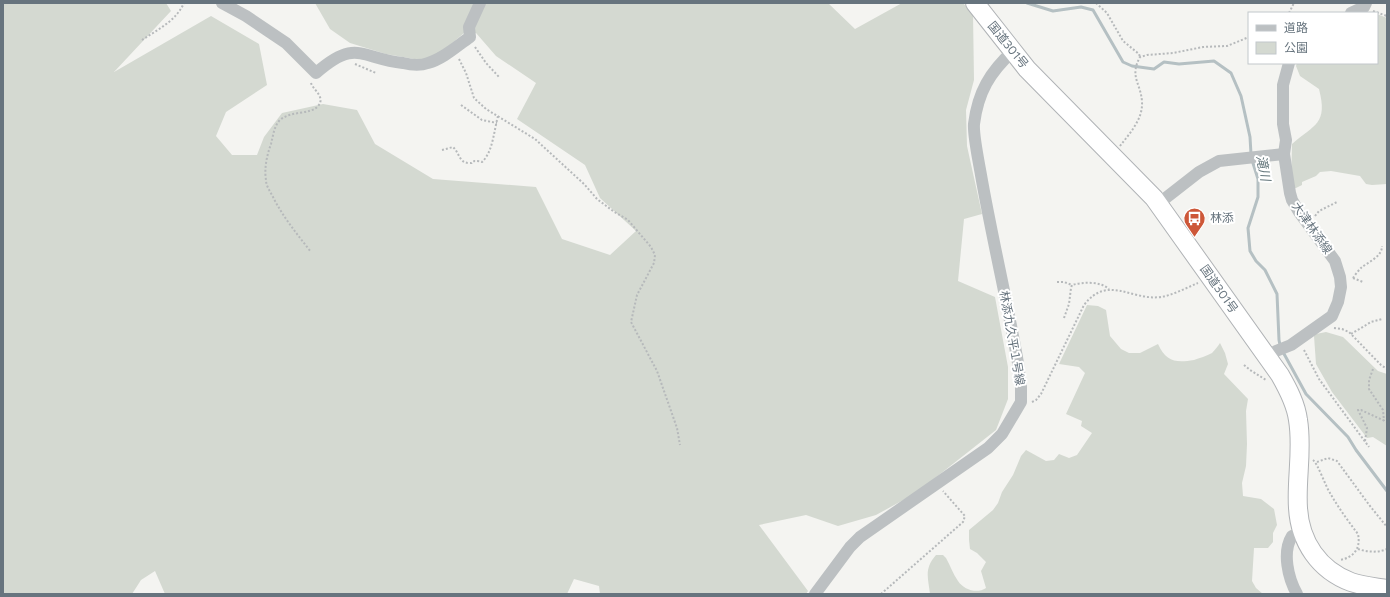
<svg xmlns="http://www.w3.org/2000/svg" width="1390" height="597" viewBox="0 0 1390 597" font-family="Commissioner,'Noto Sans JP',sans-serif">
<rect width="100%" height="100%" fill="#f4f4f1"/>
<g fill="#d4d9d1">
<path d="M3,3H166L171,11L114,72L211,16L259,44L267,85L226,112L216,136L232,155H257L264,137L282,113L323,104L357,110L375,144L433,179L536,187L562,239L610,255L636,231L600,198L585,165L517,119L536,83L496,56L476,33H464L436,57L420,60L386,54L350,43L330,29L315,3H828L855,29L902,3H963L973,14L974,80L966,110L967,146L982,214L964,219L958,281L995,297L1008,367V399L996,430L916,493L876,515L838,526L806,515L759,525L808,591L806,594H600L599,586L574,579L567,594H165L155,571L141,580L132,594H3Z"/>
<path d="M1377,14L1387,18V184L1372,185L1366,184L1360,176L1331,171L1320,172L1316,176L1302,182V185L1296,188H1291L1292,144C1315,124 1328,124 1319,89L1300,76L1296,66L1297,63H1377Z"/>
<path d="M1087,305L1098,306L1106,310L1110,336L1121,349L1129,353H1140L1158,344C1166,362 1176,363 1194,360C1199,358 1207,356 1212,353C1215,350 1218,346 1220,343L1225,353L1228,364L1224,374L1248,399L1246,411L1247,444L1246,466L1242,483L1243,496L1261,499L1274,509L1277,525L1273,533V542L1268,548H1254L1252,581L1256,588L1263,594H930C928,577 924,569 936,555H943L946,558C950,565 953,574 958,581C964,590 977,594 986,588L981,571L986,562L977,553L970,549L969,540V530L993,510L998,503L1002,492L1013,475L1021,456L1026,450L1046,461L1054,460L1059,454L1069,458L1077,455L1092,433L1081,426L1082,421L1066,414L1085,373L1079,367L1059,364Z"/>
<path d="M1326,332L1343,337L1378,371L1387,374V446L1373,437L1367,438L1332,392L1316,364L1314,336L1316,334Z"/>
</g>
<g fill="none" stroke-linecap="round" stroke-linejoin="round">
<g stroke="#b5c0c3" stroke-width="3">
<path d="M1027,3L1053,11L1081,7L1093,10L1123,62L1132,66L1154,69L1164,62L1179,64L1214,61L1231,73L1241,96L1250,137L1251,154"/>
<path d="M1252,160L1258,179V197L1248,228L1250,251L1256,261L1265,270L1277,294L1279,340L1280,345"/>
<path d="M1283,352L1306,394L1348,437L1356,450L1387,491"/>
</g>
<defs>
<path id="highway" d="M975,3L1027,69L1154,198L1280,375C1288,389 1296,404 1298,420C1303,449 1296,479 1298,508C1300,542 1319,570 1351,582C1362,586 1375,587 1387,589"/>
</defs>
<use href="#highway" stroke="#b0b3b6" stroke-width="20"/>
<g stroke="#b6b9bb" stroke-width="2" stroke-dasharray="2 2" stroke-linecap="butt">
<path d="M1096,3L1107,13L1123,41L1139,54L1140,57"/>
<path d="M1373,11L1387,16"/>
<path d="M1289,13L1294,3"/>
<path d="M142,40C157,30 176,21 184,3"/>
<path d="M475,47L486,63L499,77"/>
<path d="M459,59L466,73L474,98L486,109L535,139L584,184L597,199L613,211L628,220L651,247L655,255L654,263L637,295L631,322L657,371L677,428L680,445"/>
<path d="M355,64L376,73"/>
<path d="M311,83C313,90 326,97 318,106C311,115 290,110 279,121C274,127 273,136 271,144C267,155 264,168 266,180C266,186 270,191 273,197C283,217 297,234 311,252"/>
<path d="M461,105L482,120L497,123"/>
<path d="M1120,146C1130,133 1143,119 1142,102C1141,83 1129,77 1140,57L1147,55L1173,53L1203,47L1227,46L1249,37"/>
<path d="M442,150L453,147C459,152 459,163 469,163C475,163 469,162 475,161C477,161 480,161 482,162C493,152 494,130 498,116"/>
<path d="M1315,216L1319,211L1337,202"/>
<path d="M1353,278C1355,275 1358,271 1361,268C1368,262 1382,257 1382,246"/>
<path d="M1353,278L1363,282"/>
<path d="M1057,282H1064L1072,285"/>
<path d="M1064,318L1069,304L1071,288L1072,285C1083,282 1100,281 1109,289"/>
<path d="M1334,328L1342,329L1349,332L1381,365L1387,369"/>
<path d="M1351,334L1371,322L1382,319"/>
<path d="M1304,350L1319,379L1369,447"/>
<path d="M1244,365L1250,370L1266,380"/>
<path d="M1373,369L1369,380V389L1383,410L1384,421"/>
<path d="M1032,402L1036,400L1041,394L1084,305C1108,274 1131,301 1161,297C1173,295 1186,288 1198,283"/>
<path d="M1365,441L1367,428L1358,410H1361L1387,422"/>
<path d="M1313,460C1318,464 1325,485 1330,493C1338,507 1348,521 1358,534C1361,548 1354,558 1339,560"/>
<path d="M1317,462L1328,458L1337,461L1370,506L1387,527"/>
<path d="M1358,549C1367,552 1378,553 1387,549"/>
<path d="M881,594L963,522L965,516L943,491"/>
</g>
<g stroke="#bcc0c2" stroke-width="12">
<path d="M222,3L246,16L286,43L316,73C356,38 360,58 403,63C411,65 420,66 428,63C443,59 457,46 470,37L469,27L480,3"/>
<path d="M1351,13L1364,7L1366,3"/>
<path d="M1158,204L1199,172L1219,161L1284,154"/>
<path d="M1268,356L1276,351L1291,345L1332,316L1338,302L1341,287L1340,277L1335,261L1299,212L1292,200L1290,193L1284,154L1286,140L1283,124V85L1289,63"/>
<path d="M815,594L850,547L860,537L988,448L1002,434L1021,402V387L1018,363C1007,300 992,238 981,175C979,163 973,135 974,124C978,92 990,72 1013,51"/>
<path d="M1297,594C1288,578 1282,552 1292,536L1302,532"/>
</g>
<use href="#highway" stroke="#fff" stroke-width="18"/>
</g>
<defs>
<symbol id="bus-pin" viewBox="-11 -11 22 30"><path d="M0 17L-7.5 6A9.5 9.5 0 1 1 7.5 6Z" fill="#cd5738" stroke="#fff"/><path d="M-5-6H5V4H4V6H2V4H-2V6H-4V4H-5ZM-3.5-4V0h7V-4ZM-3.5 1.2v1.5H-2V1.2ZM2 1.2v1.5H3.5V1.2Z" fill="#fff"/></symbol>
</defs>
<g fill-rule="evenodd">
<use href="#bus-pin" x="1182" y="206" width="25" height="34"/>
</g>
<g text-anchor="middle" stroke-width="4" stroke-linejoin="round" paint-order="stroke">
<g font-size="12" fill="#67747e" stroke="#fff">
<text transform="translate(1008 45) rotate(51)" y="4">国道301号</text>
<text transform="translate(1312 228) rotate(55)" y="4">大津林添線</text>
<text transform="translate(1219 289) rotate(55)" y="4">国道301号</text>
<text transform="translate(1012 338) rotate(80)" y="4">林添九久平１号線</text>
</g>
<g font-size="12" fill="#67747e" stroke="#fff" text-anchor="start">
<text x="1210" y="222">林添</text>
</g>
<g font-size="13" font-style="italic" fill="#63767b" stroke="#fff">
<text transform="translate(1264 168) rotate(79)" y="5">滝川</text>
</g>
</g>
<rect width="1390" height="597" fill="none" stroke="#67747e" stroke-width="8"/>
<rect x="1248" y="12" width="130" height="52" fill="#ffffff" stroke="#c2c7cb"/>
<rect x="1256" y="25" width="20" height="6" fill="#bcc0c2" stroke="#c2c7cb"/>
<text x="1284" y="32" font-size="12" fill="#67747e">道路</text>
<rect x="1256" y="42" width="20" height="12" fill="#d4d9d1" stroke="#c2c7cb"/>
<text x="1284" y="52" font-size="12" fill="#67747e">公園</text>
</svg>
